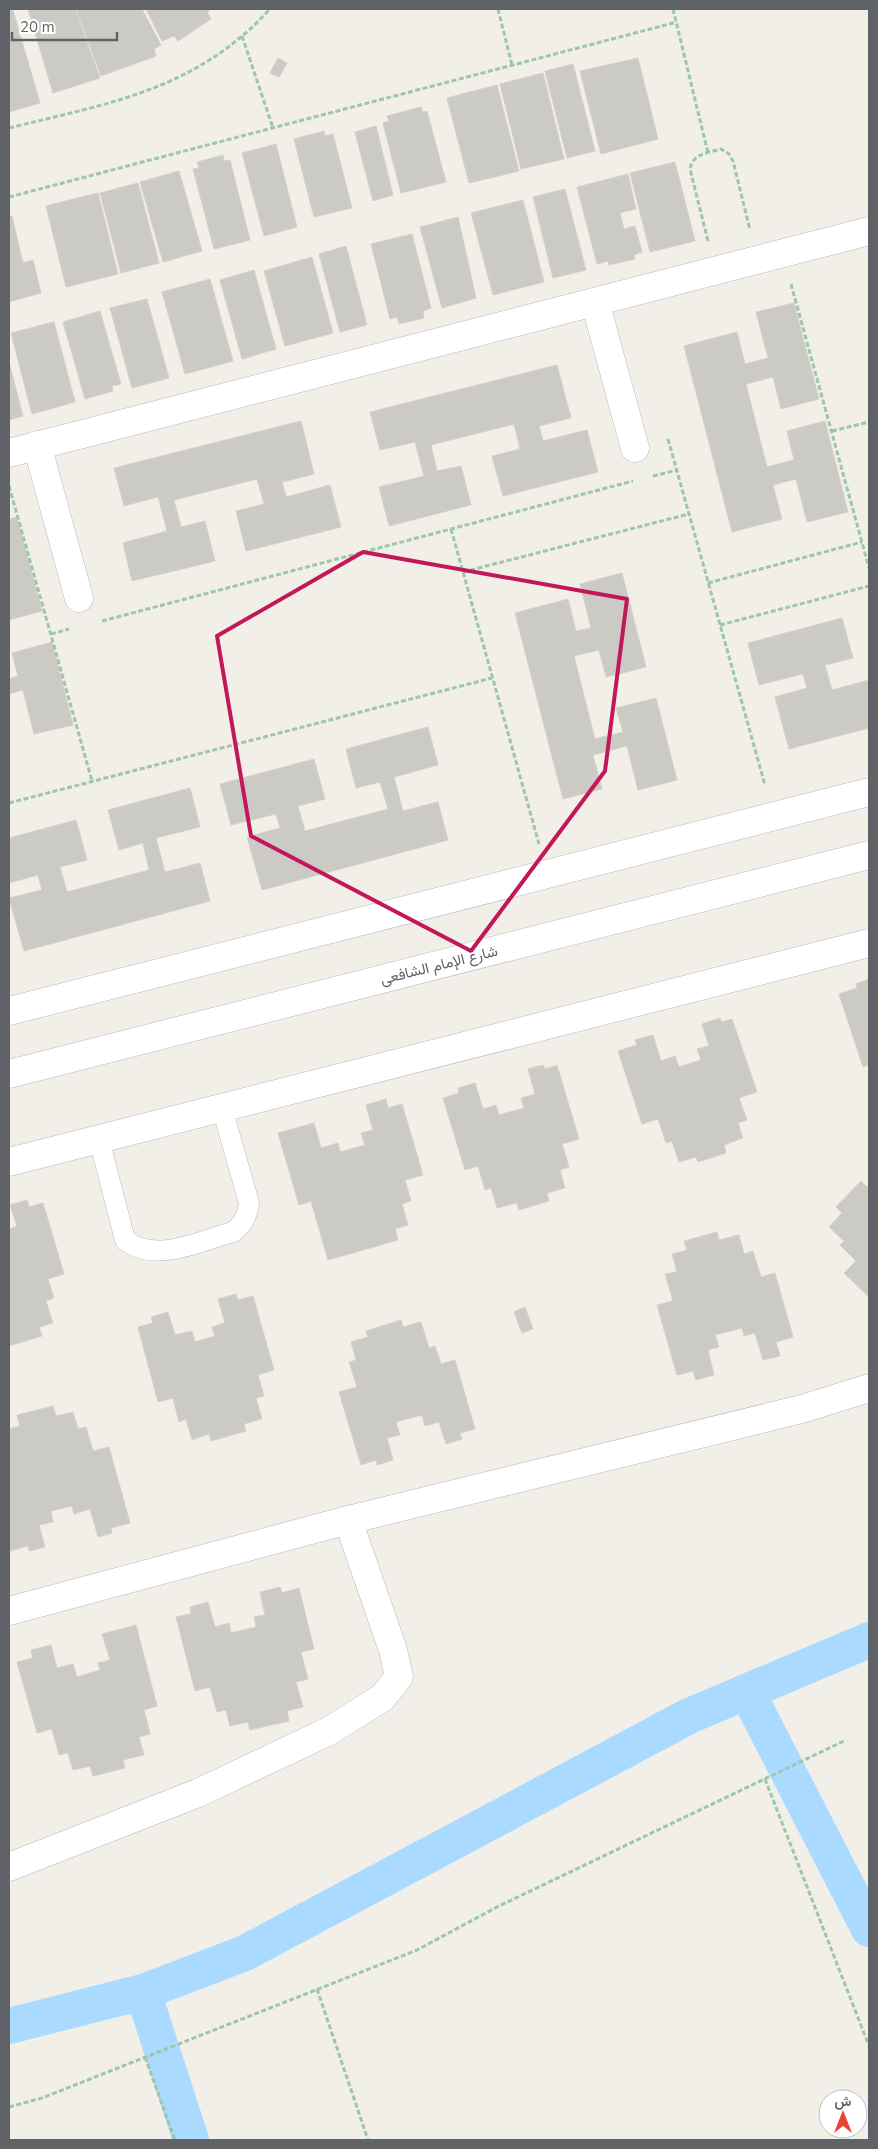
<svg xmlns="http://www.w3.org/2000/svg" width="878" height="2149" viewBox="0 0 878 2149" font-family="'Nunito Sans',Vazirmatn,sans-serif">
<rect width="100%" height="100%" fill="#f1efe8"/>
<g fill="none" stroke-linecap="round" stroke-linejoin="round">
<g stroke="#aadaff" stroke-width="36">
<path d="M747,1692L869,1929"/>
<path d="M143,1992L191,2140"/>
<path d="M9,2026L143,1992L245,1953L689,1716L869,1640"/>
</g>
</g>
<g fill="#cccac5" stroke="#d6d1c6">
<path d="M28,9H75L100,78L53,93Z"/>
<path d="M76,9H142L161,45L154,49L156,56L101,76Z"/>
<path d="M146,9H211L207,12L211,19L178,41L174,36L162,41Z"/>
<path d="M13,10L40,103L9,112V11Z"/>
<path d="M278,58L287,63L279,77L270,73Z"/>
<path d="M638,58L658,139L601,154L580,71Z"/>
<path d="M573,64L595,151L567,158L545,71Z"/>
<path d="M543,73L564,159L521,169L500,84Z"/>
<path d="M497,85L519,171L469,183L447,98Z"/>
<path d="M421,107L423,112L427,111L446,182L401,193L383,123L389,121L387,116Z"/>
<path d="M376,126L393,195L373,201L355,132Z"/>
<path d="M324,131L325,136L333,134L352,208L314,217L294,139Z"/>
<path d="M276,144L297,227L264,236L242,153Z"/>
<path d="M223,155L224,161L230,160L250,240L214,249L193,169L199,168L197,162Z"/>
<path d="M675,162L695,241L650,252L630,173Z"/>
<path d="M179,171L202,251L163,262L140,182Z"/>
<path d="M628,174L636,209L620,213L624,229L635,226L642,252L634,255L635,259L609,265L608,261L597,264L577,187Z"/>
<path d="M138,183L159,263L121,273L100,193Z"/>
<path d="M565,189L586,270L553,278L533,197Z"/>
<path d="M98,193L118,274L66,287L46,206Z"/>
<path d="M523,200L544,282L493,295L471,213Z"/>
<path d="M12,216L23,263L33,260L41,293L9,302V217Z"/>
<path d="M458,217L476,298L442,308L420,227Z"/>
<path d="M412,234L431,308L423,311L424,318L399,324L397,317L390,319L371,244Z"/>
<path d="M346,246L367,325L340,332L319,254Z"/>
<path d="M312,257L333,333L285,346L264,271Z"/>
<path d="M254,270L276,349L242,359L220,280Z"/>
<path d="M210,279L233,361L185,374L162,292Z"/>
<path d="M147,299L169,378L132,388L110,308Z"/>
<path d="M794,303L819,399L781,409L773,377L746,384L767,467L794,460L787,431L825,421L848,512L807,522L796,479L773,485L782,519L732,532L684,346L737,332L745,364L768,358L756,312Z"/>
<path d="M100,311L121,384L112,386L113,391L85,399L63,322Z"/>
<path d="M54,322L75,402L32,414L11,333Z"/>
<path d="M9,362L23,416L9,420Z"/>
<path d="M557,365L571,418L539,426L543,441L587,430L598,472L503,496L492,456L520,449L514,424L431,445L437,471L461,466L471,505L389,526L379,487L424,476L415,442L380,450L370,412Z"/>
<path d="M301,421L314,474L282,482L286,497L330,485L341,527L246,551L236,511L264,504L257,479L174,500L181,527L205,521L215,561L132,581L123,543L167,531L158,497L124,506L114,468Z"/>
<path d="M17,517L42,611L9,620V519Z"/>
<path d="M622,573L646,667L606,677L599,650L574,656L595,739L623,732L616,708L656,698L677,780L638,790L627,746L593,755L602,789L563,799L515,613L568,599L576,631L591,628L580,584Z"/>
<path d="M842,618L853,658L825,665L832,690L869,680V728L789,749L775,697L807,688L803,674L759,685L748,643Z"/>
<path d="M52,642L73,725L34,734L23,690L9,694V679L18,676L12,653Z"/>
<path d="M428,727L438,765L394,777L403,811L438,802L448,840L262,890L247,837L280,828L276,814L231,825L220,784L314,759L325,799L298,806L305,831L388,809L380,782L356,788L346,749Z"/>
<path d="M190,788L200,827L156,838L165,872L200,863L210,901L24,951L9,898L42,890L38,875L9,883V838L76,820L87,860L60,867L67,892L149,870L143,843L119,850L108,810Z"/>
<path d="M869,979V1065L863,1067L839,994L857,988L856,984Z"/>
<path d="M720,1018L722,1022L732,1019L757,1092L739,1098L747,1120L738,1123L743,1138L724,1145L726,1153L698,1162L696,1157L679,1162L672,1141L666,1143L658,1119L642,1124L618,1051L637,1045L635,1040L653,1035L661,1061L675,1056L679,1067L701,1060L697,1049L709,1046L702,1024Z"/>
<path d="M543,1065L545,1069L557,1065L579,1139L562,1144L569,1167L560,1170L565,1188L547,1193L549,1201L519,1210L517,1203L497,1208L491,1188L485,1190L478,1166L465,1170L443,1098L459,1093L458,1088L475,1083L483,1109L496,1105L499,1115L524,1108L521,1098L535,1094L528,1069Z"/>
<path d="M386,1099L388,1108L402,1104L423,1175L405,1180L411,1201L402,1204L408,1225L395,1229L398,1240L328,1260L311,1201L299,1205L278,1133L314,1123L321,1148L338,1143L340,1152L365,1145L361,1133L373,1130L366,1105Z"/>
<path d="M861,1181L867,1187L869,1185V1297L844,1273L856,1261L840,1245L844,1241L829,1227L842,1213L836,1207Z"/>
<path d="M27,1200L29,1207L43,1203L64,1274L48,1279L54,1298L46,1301L53,1323L39,1327L42,1336L9,1346V1229L17,1226L10,1205Z"/>
<path d="M717,1232L719,1240L739,1235L744,1254L753,1251L761,1277L775,1273L793,1337L776,1342L780,1356L763,1360L755,1333L744,1336L742,1328L715,1335L719,1347L708,1350L714,1375L696,1380L693,1371L677,1375L657,1305L673,1301L665,1274L677,1272L672,1254L687,1250L684,1241Z"/>
<path d="M236,1294L238,1300L253,1296L274,1370L258,1375L264,1396L256,1398L262,1419L244,1424L246,1431L211,1441L209,1434L192,1440L186,1419L179,1422L173,1398L158,1402L138,1327L153,1323L151,1317L168,1312L175,1335L192,1331L195,1342L215,1336L212,1327L225,1323L218,1299Z"/>
<path d="M525,1307L533,1329L522,1333L514,1312Z"/>
<path d="M401,1320L403,1327L421,1322L429,1348L435,1346L441,1364L455,1360L475,1429L460,1433L462,1439L446,1444L439,1422L425,1426L422,1415L396,1422L400,1435L387,1438L393,1460L377,1465L376,1460L361,1465L339,1392L357,1387L349,1362L356,1360L351,1342L368,1337L366,1331Z"/>
<path d="M53,1406L56,1416L73,1412L78,1429L86,1427L93,1451L109,1447L130,1523L111,1528L112,1533L98,1537L90,1509L74,1514L72,1506L51,1511L53,1522L39,1525L45,1547L29,1551L28,1546L10,1551L9,1429L20,1426L17,1415Z"/>
<path d="M280,1587L282,1593L299,1588L314,1649L301,1652L308,1679L296,1682L303,1707L287,1711L289,1721L250,1730L248,1722L230,1726L226,1710L217,1712L210,1687L195,1691L176,1617L191,1614L190,1607L208,1602L215,1627L229,1623L231,1633L256,1627L254,1617L265,1615L260,1592Z"/>
<path d="M136,1625L157,1706L144,1710L150,1734L139,1737L144,1755L123,1760L125,1768L93,1776L90,1766L73,1770L68,1753L59,1755L52,1729L37,1733L17,1662L33,1658L31,1650L51,1645L57,1668L73,1664L77,1677L100,1670L98,1663L110,1660L102,1634Z"/>
</g>
<g fill="none" stroke-linecap="round" stroke-linejoin="round">
<defs>
<path id="service" d="M99,1139L125,1240C156,1264 199,1241 233,1232C244,1223 247,1216 249,1203L222,1108"/>
<g id="minor">
<path d="M595,302L635,448"/>
<path d="M37,445L79,598"/>
<path d="M9,453L869,231"/>
<path d="M9,1162L869,943"/>
<path d="M9,1611L348,1520L802,1409L869,1388"/>
<path d="M9,1867L198,1793L329,1731L382,1698L399,1677L393,1650L348,1520"/>
</g>
<g id="secondary">
<path d="M9,1011L869,792"/>
<path d="M9,1074L869,855"/>
</g>
</defs>
<use href="#service" stroke="#b5b8bc" stroke-width="21"/>
<use href="#minor" stroke="#b5b8bc" stroke-width="29"/>
<use href="#secondary" stroke="#b6babf" stroke-width="29"/>
<g stroke="#9cc7a9" stroke-width="3" stroke-dasharray="5 2.5" stroke-linecap="butt">
<path d="M498,9L512,65"/>
<path d="M673,9L708,153"/>
<path d="M242,36L273,128"/>
<path d="M9,128C110,103 196,90 270,9"/>
<path d="M9,197L677,22"/>
<path d="M708,241L690,169C693,153 708,153 721,149L729,154L733,161L750,230"/>
<path d="M791,284L869,568"/>
<path d="M832,431L869,422"/>
<path d="M668,439L765,785"/>
<path d="M653,476L677,470"/>
<path d="M9,486L92,781"/>
<path d="M451,529L539,844"/>
<path d="M463,572L689,514"/>
<path d="M708,583L862,542"/>
<path d="M102,621L633,481"/>
<path d="M720,625L869,586"/>
<path d="M51,634L69,629"/>
<path d="M9,803L492,678"/>
<path d="M765,1779L869,2046"/>
<path d="M317,1989L368,2140"/>
<path d="M145,2057L175,2140"/>
<path d="M9,2107L42,2098L417,1950L497,1907L846,1740"/>
</g>
<use href="#service" stroke="#fff" stroke-width="20"/>
<use href="#minor" stroke="#fff" stroke-width="28"/>
<use href="#secondary" stroke="#fff" stroke-width="28"/>
</g>
<path fill="none" stroke="#c2185b" stroke-width="4" stroke-linejoin="round" d="M363,552L627,599L605,771L471,951L251,836L217,636Z"/>
<g text-anchor="middle" stroke-width="4" stroke-linejoin="round" paint-order="stroke">
<g font-size="15" fill="#5f6368" stroke="#fff">
<text transform="translate(439 965) rotate(-14)" y="5">شارع الإمام الشافعى</text>
</g>
</g>
<rect width="878" height="2149" fill="none" stroke="#5f6368" stroke-width="20"/>
<g transform="translate(843 2114)"><circle r="24" fill="#ffffff" stroke="#bfc1c3"/>
<path d="M0-4L9 19L0 12L-9 19Z" fill="#ea4335"/>
<text y="-8" font-size="14" font-weight="bold" text-anchor="middle" fill="#5f6368">ش</text>
</g>
<path d="M12 32v8h105v-8" fill="none" stroke="#5f6368" stroke-width="2.5"/>
<text x="20" y="32" font-size="15" fill="#5f6368" stroke="#ffffff" stroke-width="4" paint-order="stroke">20 m</text>
</svg>
